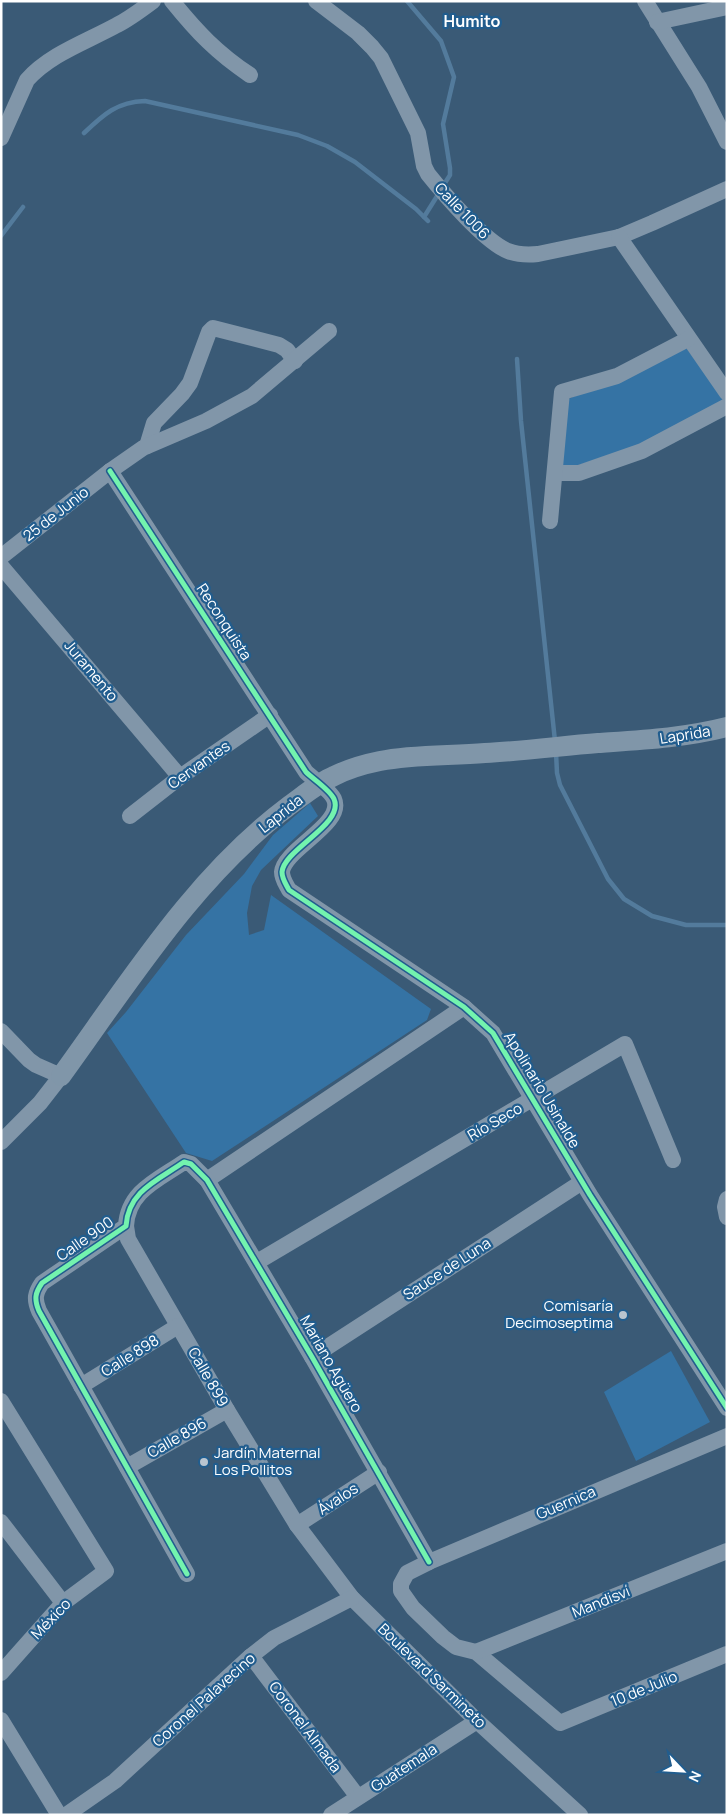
<svg xmlns="http://www.w3.org/2000/svg" width="728" height="1816" viewBox="0 0 728 1816" font-family="Manrope,sans-serif">
<rect width="100%" height="100%" fill="#3a5a76"/>
<g fill="#3573a4">
<path d="M684,348L687,349L725,400L633,448L566,469L561,465L566,400Z"/>
<path d="M310,803L318,816L261,870L252,886L247,913L249,935L264,930L271,895L431,1009L427,1020L212,1161L186,1153L107,1033L126,1012L186,935L244,874L273,835Z"/>
<path d="M671,1351L710,1422L636,1461L604,1392Z"/>
</g>
<g fill="none" stroke-linecap="round" stroke-linejoin="round">
<g stroke="#537b9c" stroke-width="4.5">
<path d="M407,1L441,41L454,77L443,124L450,168V175L443,186"/>
<path d="M84,133C104,114 117,102 145,101L298,135L327,146L355,162L416,209L428,221"/>
<path d="M424,217L439,193"/>
<path d="M1,236L23,207"/>
<path d="M517,359L521,421L555,741"/>
<path d="M556,752L557,773L560,785L608,879L624,899L652,916L686,925H727"/>
</g>
<g stroke="#8196a9" stroke-width="16">
<path d="M172,1C197,32 217,53 250,75"/>
<path d="M316,1L358,33L372,47L381,58L418,133L424,166L428,174C444,194 485,242 508,251C518,255 528,255 538,254L619,237L652,223L727,189"/>
<path d="M645,1L699,87L727,142"/>
<path d="M657,22L727,7"/>
<path d="M1,138L27,80C50,54 86,42 117,25C129,19 141,10 153,1"/>
<path d="M619,237L727,393"/>
<path d="M147,446L154,423L182,394L190,383L209,332L213,328L279,345L287,350L295,361"/>
<path d="M110,471L306,772C313,779 330,790 334,799C345,824 284,849 282,872C282,879 286,884 289,890L464,1007L493,1033L590,1195L727,1408"/>
<path d="M555,473H579L642,451L727,406"/>
<path d="M550,521L562,392L617,376L688,339"/>
<path d="M1,557L110,471L143,448L206,421L252,396L329,331"/>
<path d="M1,566L180,777"/>
<path d="M130,816L180,777L270,715"/>
<path d="M1,1031L29,1060L36,1065L61,1076L40,1103L1,1142"/>
<path d="M207,1180L464,1007"/>
<path d="M727,1199L725,1207L727,1217"/>
<path d="M126,1226L128,1239L227,1410L297,1525L352,1598L477,1721L580,1815"/>
<path d="M257,1262L625,1044L673,1160"/>
<path d="M312,1357L582,1182"/>
<path d="M81,1386L178,1326"/>
<path d="M1,1401L106,1571L63,1603L1,1673"/>
<path d="M727,1436L429,1562L407,1573L401,1584V1591L413,1608L443,1637L456,1647L476,1652L560,1723L727,1654"/>
<path d="M127,1467L227,1410"/>
<path d="M1,1522L63,1603"/>
<path d="M297,1525L379,1472"/>
<path d="M187,1574L39,1311C34,1299 35,1293 42,1283L126,1226C128,1191 158,1180 184,1162L191,1164L207,1180L312,1357L429,1562"/>
<path d="M476,1652L727,1551"/>
<path d="M251,1656L358,1797"/>
<path d="M1,1720L59,1815"/>
<path d="M66,1815L115,1781L251,1656L274,1638L352,1598"/>
<path d="M331,1815L477,1721"/>
</g>
<path stroke="#8096a9" stroke-width="20" d="M61,1076C130,981 195,876 290,805C304,795 318,783 334,776C348,769 365,764 380,761C414,754 451,756 485,753C523,751 561,746 598,743C642,740 684,738 727,727"/>
<defs>
<g id="cycleway">
<path d="M110,471L306,772C313,779 330,790 334,799C345,824 284,849 282,872C282,879 286,884 289,890L464,1007L493,1033L590,1195L727,1408"/>
<path d="M187,1574L39,1311C34,1299 35,1293 42,1283L126,1226C128,1191 158,1180 184,1162L191,1164L207,1180L312,1357L429,1562"/>
</g>
</defs>
<use href="#cycleway" stroke="#215d8e" stroke-width="8"/>
<use href="#cycleway" stroke="#73f3ae" stroke-width="5"/>
</g>
<g fill="#bac5cf" stroke="#215d8e" stroke-width="2">
<circle cx="623" cy="1315" r="5"/>
<circle cx="204" cy="1462" r="5"/>
</g>
<g text-anchor="middle" stroke-width="4.5" stroke-linejoin="round" paint-order="stroke">
<g font-size="15" fill="#fff" stroke="#215d8e">
<text transform="translate(462 211) rotate(46)" y="5">Calle 1006</text>
<text transform="translate(56 514) rotate(-38)" y="5">25 de Junio</text>
<text transform="translate(224 622) rotate(57)" y="5">Reconquista</text>
<text transform="translate(91 671) rotate(50)" y="5">Juramento</text>
<text transform="translate(685 735) rotate(-9)" y="5">Laprida</text>
<text transform="translate(199 765) rotate(-35)" y="5">Cervantes</text>
<text transform="translate(281 814) rotate(-38)" y="5">Laprida</text>
<text transform="translate(542 1090) rotate(59)" y="5">Apolinario Usinalde</text>
<text transform="translate(495 1122) rotate(-30)" y="5">Río Seco</text>
<text transform="translate(85 1239) rotate(-35)" y="5">Calle 900</text>
<text transform="translate(447 1269) rotate(-33)" y="5">Sauce de Luna</text>
<text transform="translate(130 1356) rotate(-32)" y="5">Calle 898</text>
<text transform="translate(331 1364) rotate(60)" y="5">Mariano Agüero</text>
<text transform="translate(208 1377) rotate(60)" y="5">Calle 899</text>
<text transform="translate(177 1438) rotate(-30)" y="5">Calle 896</text>
<text transform="translate(338 1499) rotate(-33)" y="5">Ávalos</text>
<text transform="translate(566 1503) rotate(-23)" y="5">Guernica</text>
<text transform="translate(601 1602) rotate(-22)" y="5">Mandisví</text>
<text transform="translate(51 1619) rotate(-46)" y="5">México</text>
<text transform="translate(432 1676) rotate(44)" y="5">Boulevard Sarmineto</text>
<text transform="translate(644 1689) rotate(-22)" y="5">10 de Julio</text>
<text transform="translate(204 1700) rotate(-42)" y="5">Coronel Palavecino</text>
<text transform="translate(305 1727) rotate(53)" y="5">Coronel Almada</text>
<text transform="translate(404 1768) rotate(-33)" y="5">Guatemala</text>
</g>
<g font-size="15" fill="#fff" stroke="#215d8e" text-anchor="end">
<text x="613" y="1311">Comisaría<tspan x="613" dy="17">Decimoseptima</tspan></text>
<text x="214" y="1458" text-anchor="start">Jardín Maternal<tspan x="214" dy="17">Los Pollitos</tspan></text>
</g>
<g font-size="16" font-weight="bold" fill="#fff" stroke="#215d8e">
<text x="472" y="27">Humito</text>
</g>
</g>
<rect width="728" height="1816" fill="none" stroke="#ffffff" stroke-width="5"/>
<g transform="translate(683 1771) rotate(115)" stroke="#215d8e" stroke-width="4" paint-order="stroke">
<path d="M0-4L9 19L0 12L-9 19Z" fill="#ffffff"/>
<text y="-8" font-size="14" font-weight="bold" text-anchor="middle" fill="#ffffff">N</text>
</g>
</svg>
